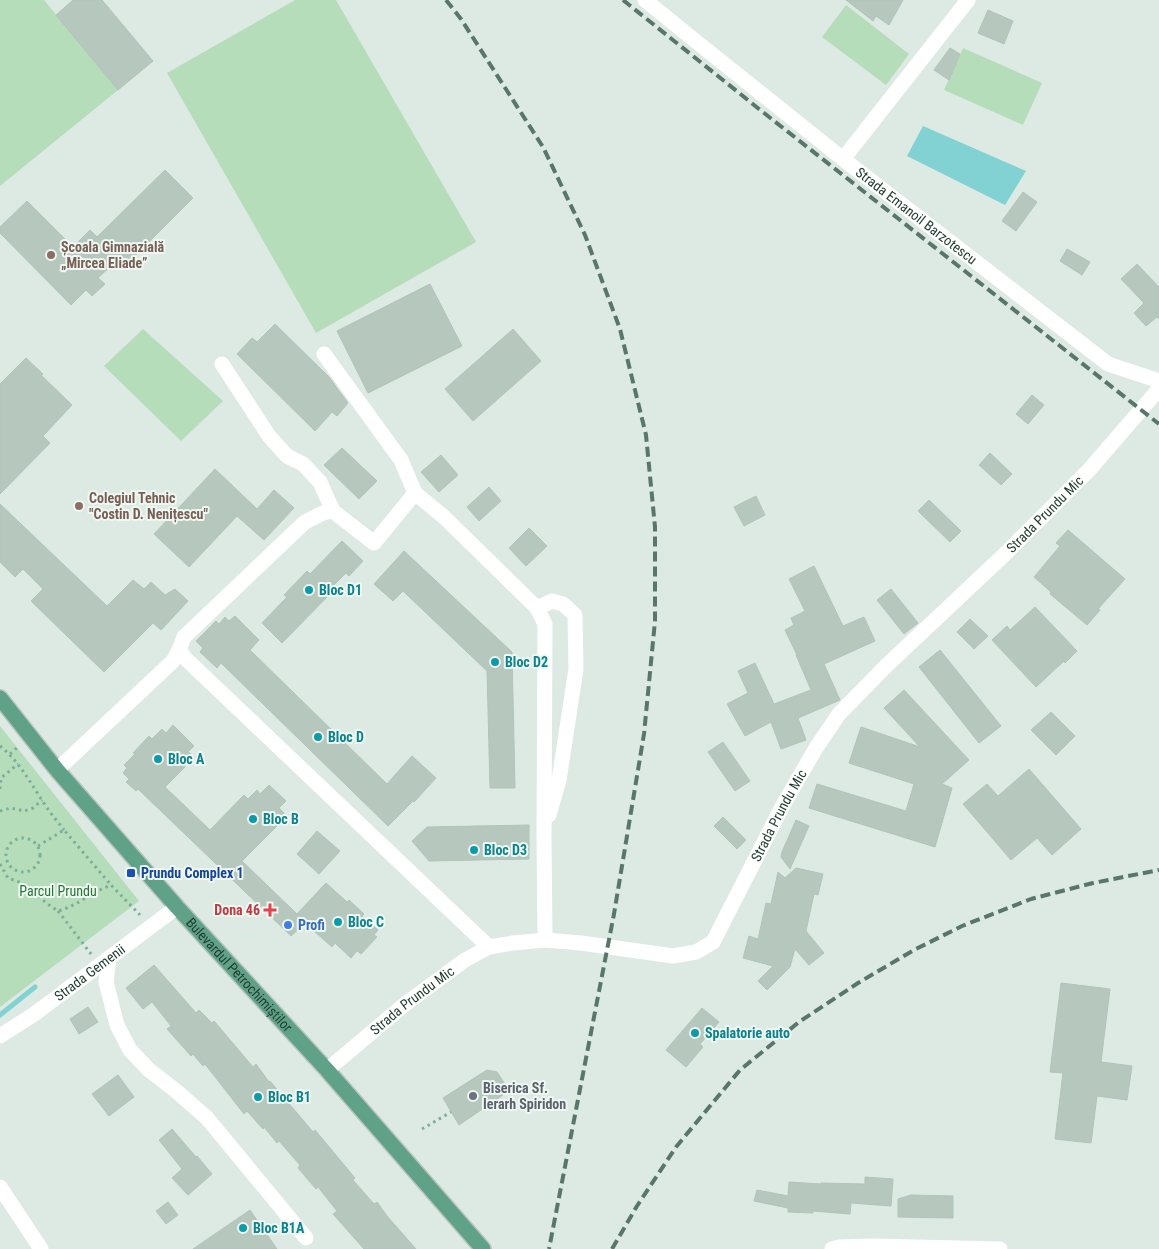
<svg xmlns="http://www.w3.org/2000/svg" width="1159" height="1249" viewBox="0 0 1159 1249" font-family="'Roboto Condensed',sans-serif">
<rect width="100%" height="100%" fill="#ddeae3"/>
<g fill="#b5ddba">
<path d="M0,0H44L118,90L0,186Z"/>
<path d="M295,0H336L476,242L316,333L167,73Z"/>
<path d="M846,5L909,54L886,85L822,37Z"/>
<path d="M963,48L1042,83L1023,125L944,90Z"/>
<path d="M143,329L223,401L181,441L104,366Z"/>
<path d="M0,726L139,901L0,1007Z"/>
</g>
<path fill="#82d1d3" d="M923,126L1026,171L1005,205L907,156Z"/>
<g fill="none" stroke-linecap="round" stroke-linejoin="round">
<path stroke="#82d1d3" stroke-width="5" d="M0,1015L35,987"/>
</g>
<g fill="#b6c8be" stroke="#b0c4b9">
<path d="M73,0H102L153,61L118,90L56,15Z"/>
<path d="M846,0H903L889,25L876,16L873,21Z"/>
<path d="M988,10L1013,21L1004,44L978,33Z"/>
<path d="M950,48L960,54L949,80L934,70Z"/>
<path d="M165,170L193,198L125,266L118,259L98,278L105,284L92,296L86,290L71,305L0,233V227L27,201L73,247L90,230L97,237Z"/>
<path d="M1023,192L1037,202L1016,231L1002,221Z"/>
<path d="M1067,249L1090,262L1082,275L1060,261Z"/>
<path d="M1137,264L1159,287V319L1157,317L1146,326L1134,313L1144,303L1121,279Z"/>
<path d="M430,284L462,346L368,393L337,331Z"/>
<path d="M275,324L329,377L348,403L337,416L332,412L315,431L237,354L252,338L257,342Z"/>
<path d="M513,329L541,361L473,421L445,389Z"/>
<path d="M26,358L43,374L41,375L72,405L43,436L50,443L0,494V384Z"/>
<path d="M1032,395L1044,405L1028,424L1016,414Z"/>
<path d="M342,448L377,481L359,499L324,465Z"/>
<path d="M990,453L1012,474L1001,485L979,465Z"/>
<path d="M441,455L458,475L439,492L421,472Z"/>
<path d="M215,469L257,509L274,490L294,508L264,540L237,516L189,567L154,534Z"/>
<path d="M489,487L501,501L479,521L467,507Z"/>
<path d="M756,496L765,515L744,526L734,507Z"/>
<path d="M929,500L961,531L950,542L918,511Z"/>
<path d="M0,504L107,606L133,580L144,589L151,582L165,595L175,589L188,601L161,630L153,623L104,672L31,601L43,589L23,569L15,577L0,562Z"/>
<path d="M529,528L547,546L526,566L509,548Z"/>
<path d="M1068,530L1125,579L1098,609L1100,610L1087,625L1050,594L1051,592L1034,577L1060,546L1056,543Z"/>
<path d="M342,541L363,561L349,576L346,573L328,591L330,594L282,643L262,623L287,597L284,595L307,571L310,574Z"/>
<path d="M404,551L512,652L515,788H490L487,671L403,591L393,601L374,584Z"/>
<path d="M814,566L843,626L864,617L875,641L824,664L840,700L798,718L806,740L781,749L771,722L745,736L727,704L748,693L738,671L755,663L774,704L811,690L796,655H797L785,630L794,625L791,618L805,611L789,579Z"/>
<path d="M891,589L918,623L904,634L877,600Z"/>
<path d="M1035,607L1077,651L1065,663L1064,661L1036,687L992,640L1007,626L1010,630Z"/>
<path d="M235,616L259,640L250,650L387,784L412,756L436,778L414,802L413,801L388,826L221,663L217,668L200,652L203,648L196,641L216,621L219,624L225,617L229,621Z"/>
<path d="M970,619L988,636L974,649L957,632Z"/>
<path d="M940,650L1001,726L979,743L919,667Z"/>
<path d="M904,690L969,760L942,784L952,788L935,847L809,808L817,784L906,811L914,784L849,763L861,727L920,747L884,708Z"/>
<path d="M1051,712L1075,736L1056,755L1031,730Z"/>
<path d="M173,725L194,746L188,752L191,754L182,763L185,767L165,787L210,830L244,795L248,799L257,790L260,794L269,785L286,801L279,808L284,813L276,821L279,824L242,861L297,914L326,883L347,902L349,900L364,914L362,916L378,930L374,935L377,937L361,954L357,951L351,958L335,943L332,947L305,923L291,936L138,789L136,791L126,782L129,779L123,773L127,768L124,765L135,754L133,753L149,736L152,739L162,729L166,733Z"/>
<path d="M723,742L750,781L735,791L708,752Z"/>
<path d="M1029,769L1081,829L1052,855L1037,838L1011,860L963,804L987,784L998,796Z"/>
<path d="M723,817L746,840L737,849L714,826Z"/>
<path d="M796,820L809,826L790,869L781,857L782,852Z"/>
<path d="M529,825V859L429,861L412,841L427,827Z"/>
<path d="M317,831L340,851L319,874L297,854Z"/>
<path d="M796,868L823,874L818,895L814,894L806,931L824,953L809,965L795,949L790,967L767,990L758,981L773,966L743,958L749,936L758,939L766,903L771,904L778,872L785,878Z"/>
<path d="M154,965L196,1013L199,1010L212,1023L214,1021L253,1067L256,1064L269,1082L270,1081L313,1132L315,1130L355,1178L353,1180L374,1204L377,1202L387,1216L416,1249H364L333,1214L337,1211L318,1187L316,1189L298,1168L300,1165L279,1141L277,1143L264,1127L263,1129L247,1111L244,1114L205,1064L203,1066L193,1054L191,1056L167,1029L171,1026L152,1002L143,1009L126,988Z"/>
<path d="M1061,983L1110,989L1101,1062L1132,1066L1127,1100L1097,1096L1091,1143L1055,1139L1063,1073L1050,1072Z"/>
<path d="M88,1007L98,1022L79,1034L70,1019Z"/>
<path d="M702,1008L719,1022L700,1044L703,1047L686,1067L666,1050Z"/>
<path d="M487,1070L497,1072L505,1084L503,1095L459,1125L443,1098Z"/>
<path d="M118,1075L134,1097L109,1116L92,1094Z"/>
<path d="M172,1129L196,1157L197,1156L212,1174L188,1195L172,1178L182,1169L159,1140Z"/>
<path d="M865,1177L893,1179L891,1206L851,1203L850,1214L813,1211V1213L788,1212V1208L754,1201L757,1190L788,1196L789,1182L821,1184V1183L865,1184Z"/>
<path d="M911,1195L953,1196V1218L898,1217V1199Z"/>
<path d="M168,1202L178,1215L166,1224L156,1211Z"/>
<path d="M250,1210L277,1249H193Z"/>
</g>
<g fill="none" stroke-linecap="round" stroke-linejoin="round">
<defs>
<g id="major">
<path id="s4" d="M0,698L57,770L177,907L327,1070L483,1249"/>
</g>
</defs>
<use href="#major" stroke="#bcc4c1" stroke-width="18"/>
<g stroke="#7caf99" stroke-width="3" stroke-dasharray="2.5 4" stroke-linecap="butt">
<path d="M0,746C20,762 31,784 45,805C51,814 58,822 64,830"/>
<path d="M10,754L19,746"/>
<path d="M0,789L1,778L18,764"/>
<path d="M0,811L11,808L24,811L33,808L42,800"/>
<circle cx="23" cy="855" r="17"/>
<path d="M38,846L64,830L111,885"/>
<path d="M0,864L8,878L22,883L33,890L46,903L58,911C77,906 92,892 111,885L140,915"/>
<path d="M58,911L91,954"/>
<path d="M422,1129L451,1112"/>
</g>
<g stroke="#fff" stroke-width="15">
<path d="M645,0L693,39L843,159"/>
<path id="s1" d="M968,0L843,159L1108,364L1159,381"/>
<path d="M324,354L401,460L415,493"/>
<path d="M222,364L269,436L287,456L303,464L320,482L333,511"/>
<path d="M537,608L552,601L563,604L575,615L576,669L559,780L549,815"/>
<path d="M179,650L184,637L305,522L323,513L333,511L374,543L415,493L444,517L537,608L545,624L544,836L545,940"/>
<path d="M57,770L173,661L179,650L186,659L489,947"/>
<path d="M109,958L106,982L117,1025L130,1050L149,1070L175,1090L207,1118L306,1238"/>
<path id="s2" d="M0,1036L33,1015L177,907"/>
<path id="s3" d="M327,1070L404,1005L465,960L489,947L513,943L545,940L581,943L673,956L696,952L713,942L783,805L816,748L839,714L887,665L1004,555L1089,470L1159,389"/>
<path d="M0,1187L41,1249"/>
<path d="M832,1249L839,1247L873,1246L1000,1249"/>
</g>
<use href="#major" stroke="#60a288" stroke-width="15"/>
<g stroke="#58766a" stroke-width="4" stroke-dasharray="10 5" stroke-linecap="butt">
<path d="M446,0L461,19L543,147L585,235L620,329L646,435L655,527V621L644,734L614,914L549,1249"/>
<path d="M623,0L759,109L1159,424"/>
<path d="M612,1249L637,1206L676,1147L740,1070L799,1022L858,983L914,950L962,926L1031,899L1093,883L1159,870"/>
</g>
</g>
<g fill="#8d6e63" stroke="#eef7f1" stroke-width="2">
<circle cx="51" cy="255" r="5"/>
<circle cx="79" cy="506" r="5"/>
</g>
<g fill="#0f9aa8" stroke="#eef7f1" stroke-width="2">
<circle cx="309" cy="590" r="5"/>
<circle cx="495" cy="662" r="5"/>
<circle cx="318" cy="737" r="5"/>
<circle cx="158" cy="759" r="5"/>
<circle cx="253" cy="819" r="5"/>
<circle cx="474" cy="850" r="5"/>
<circle cx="338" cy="922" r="5"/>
<circle cx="695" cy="1033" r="5"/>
<circle cx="258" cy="1097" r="5"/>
<circle cx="243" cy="1228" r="5"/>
</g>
<rect fill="#1a4fb4" stroke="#eef7f1" stroke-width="2" x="126" y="868" width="10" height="10" rx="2.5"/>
<path fill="#e0444e" stroke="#eef7f1" stroke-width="2" d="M267.5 902.5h5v5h5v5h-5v5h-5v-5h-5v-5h5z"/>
<circle fill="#3f7fe0" stroke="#eef7f1" stroke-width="2" cx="288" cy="925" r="5"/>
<circle fill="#6b7280" stroke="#eef7f1" stroke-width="2" cx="473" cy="1096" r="5"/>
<g text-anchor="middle" stroke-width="4" stroke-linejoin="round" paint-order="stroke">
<g font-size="14" fill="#1e3a2f" stroke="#eef7f1">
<text dy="5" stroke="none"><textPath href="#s1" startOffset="295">Strada Emanoil Barzotescu</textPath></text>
<text dy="5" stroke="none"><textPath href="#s3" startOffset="980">Strada Prundu Mic</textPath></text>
<text dy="5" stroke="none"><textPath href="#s3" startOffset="575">Strada Prundu Mic</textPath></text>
<text dy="5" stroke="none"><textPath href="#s2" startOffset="110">Strada Gemenii</textPath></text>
<text dy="5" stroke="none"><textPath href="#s4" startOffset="366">Bulevardul Petrochimiștilor</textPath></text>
<text dy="5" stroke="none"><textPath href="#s3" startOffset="110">Strada Prundu Mic</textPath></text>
</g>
<g font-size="14" font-weight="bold" fill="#785e54" stroke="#eef7f1" text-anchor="start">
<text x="61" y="252">Școala Gimnazială<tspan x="61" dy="16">„Mircea Eliade”</tspan></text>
<text x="89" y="503">Colegiul Tehnic<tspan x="89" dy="16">"Costin D. Nenițescu"</tspan></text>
</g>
<g font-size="14" font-weight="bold" fill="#0d838f" stroke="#eef7f1" text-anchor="start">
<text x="319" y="595">Bloc D1</text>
<text x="505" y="667">Bloc D2</text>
<text x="328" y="742">Bloc D</text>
<text x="168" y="764">Bloc A</text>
<text x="263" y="824">Bloc B</text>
<text x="484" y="855">Bloc D3</text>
<text x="348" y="927">Bloc C</text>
<text x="705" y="1038">Spalatorie auto</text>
<text x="268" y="1102">Bloc B1</text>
<text x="253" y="1233">Bloc B1A</text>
</g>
<g font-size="14" font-weight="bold" fill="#164399" stroke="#eef7f1" text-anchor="start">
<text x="141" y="878">Prundu Complex 1</text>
</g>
<g font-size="14" fill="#27733a" stroke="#eef7f1">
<text x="58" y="896">Parcul Prundu</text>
</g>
<g font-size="14" font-weight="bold" fill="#be3a42" stroke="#eef7f1" text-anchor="end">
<text x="260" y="915">Dona 46</text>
</g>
<g font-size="14" font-weight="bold" fill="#366cbe" stroke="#eef7f1" text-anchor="start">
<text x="298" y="930">Profi</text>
</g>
<g font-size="14" font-weight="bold" fill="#5b616d" stroke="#eef7f1" text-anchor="start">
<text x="483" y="1093">Biserica Sf.<tspan x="483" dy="16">Ierarh Spiridon</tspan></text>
</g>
</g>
</svg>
